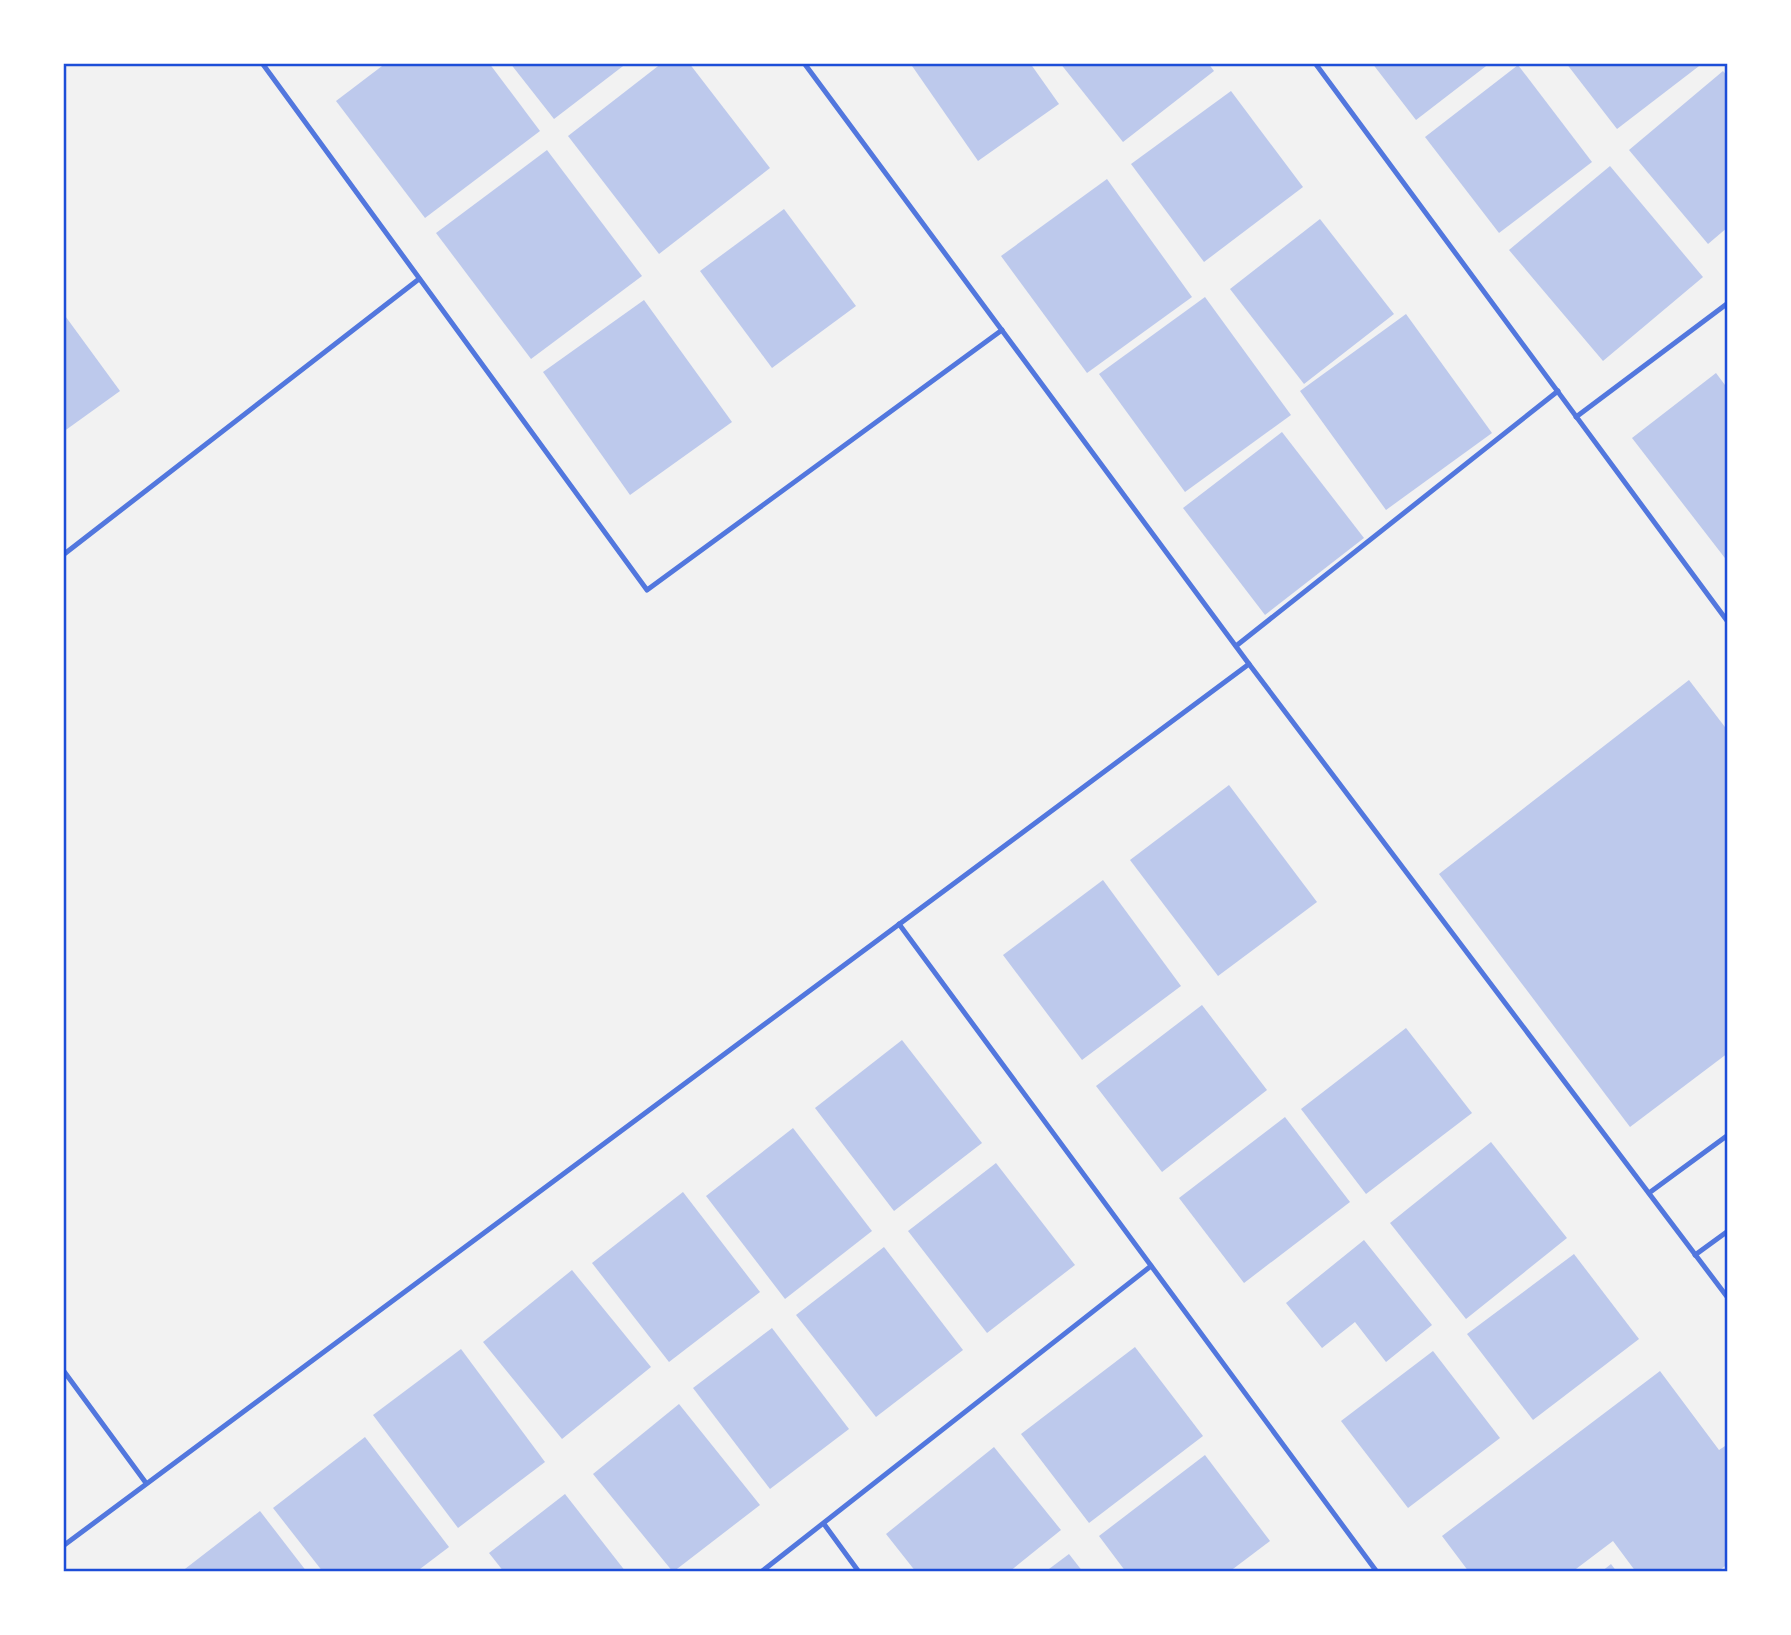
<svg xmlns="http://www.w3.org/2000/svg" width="1791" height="1635" viewBox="0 0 1791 1635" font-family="Jost,sans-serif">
<rect width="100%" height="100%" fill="#f2f2f2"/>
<g fill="#bdc9ec">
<path d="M386,63H489L540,131L425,218L336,101Z"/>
<path d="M510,63H627L554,119Z"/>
<path d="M662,63H689L770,168L659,254L568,136Z"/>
<path d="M910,63H1030L1059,104L978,161Z"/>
<path d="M1060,63H1208L1214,71L1123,142Z"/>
<path d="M1372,63H1490L1416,120Z"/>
<path d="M1566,63H1703L1617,129Z"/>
<path d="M1518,65L1592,162L1499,233L1425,137Z"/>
<path d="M1723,71L1728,77V227L1708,244L1629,150Z"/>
<path d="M1231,91L1303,187L1204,262L1131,164Z"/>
<path d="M547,150L642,276L531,359L436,233Z"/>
<path d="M1610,166L1703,277L1603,361L1509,250Z"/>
<path d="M1107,179L1192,297L1087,373L1001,256Z"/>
<path d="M784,209L856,306L772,368L700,271Z"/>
<path d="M1320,219L1394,314L1304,384L1230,289Z"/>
<path d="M1205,297L1291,415L1185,492L1099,374Z"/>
<path d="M644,300L732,422L630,495L543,372Z"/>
<path d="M63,313L120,391L63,432Z"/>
<path d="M1406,314L1492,433L1386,510L1300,391Z"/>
<path d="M1716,373L1728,389V562L1632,438Z"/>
<path d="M1282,432L1364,538L1265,615L1183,508Z"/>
<path d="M1689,680L1728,731V1053L1630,1127L1439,874Z"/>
<path d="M1229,785L1317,902L1218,976L1130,860Z"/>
<path d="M1103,880L1181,986L1082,1060L1003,955Z"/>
<path d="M1202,1005L1267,1090L1162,1172L1096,1086Z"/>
<path d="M1406,1028L1472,1113L1366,1194L1301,1109Z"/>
<path d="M902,1040L982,1143L894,1211L815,1108Z"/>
<path d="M1285,1117L1350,1202L1244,1283L1179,1198Z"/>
<path d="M793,1128L872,1231L785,1299L706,1196Z"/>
<path d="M1491,1142L1567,1238L1466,1319L1390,1223Z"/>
<path d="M996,1163L1075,1265L987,1333L908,1231Z"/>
<path d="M683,1192L760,1292L669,1362L592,1263Z"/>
<path d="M1364,1240L1432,1325L1386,1362L1355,1322L1322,1348L1286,1303Z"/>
<path d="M884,1247L963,1350L876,1417L796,1315Z"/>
<path d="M1574,1254L1639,1339L1533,1420L1467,1334Z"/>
<path d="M572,1270L651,1367L562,1439L483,1342Z"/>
<path d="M772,1328L849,1429L770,1489L693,1388Z"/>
<path d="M1135,1347L1203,1436L1089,1523L1021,1434Z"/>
<path d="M461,1349L545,1462L458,1528L373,1415Z"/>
<path d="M1433,1351L1500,1438L1408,1508L1341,1421Z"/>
<path d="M1660,1371L1719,1450L1728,1444V1564L1717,1572H1636L1613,1541L1572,1572H1469L1442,1536Z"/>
<path d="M679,1404L760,1505L673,1572L593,1474Z"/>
<path d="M365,1437L449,1547L416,1572H323L273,1508Z"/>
<path d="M994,1447L1061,1530L1009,1572H916L886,1534Z"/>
<path d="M1205,1455L1270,1541L1229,1572H1126L1099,1536Z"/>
<path d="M565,1494L626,1572H504L489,1553Z"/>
<path d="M260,1511L307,1572H181Z"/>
<path d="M1069,1554L1083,1572H1045Z"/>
<path d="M1611,1564L1617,1572H1601Z"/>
</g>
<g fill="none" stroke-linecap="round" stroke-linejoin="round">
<g stroke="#5277de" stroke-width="5">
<path d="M262,63L647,590L1002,330"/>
<path d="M1315,63L1728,622"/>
<path d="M1576,417L1728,303"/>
<path d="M63,555L419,279"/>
<path d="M1236,646L1558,391"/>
<path d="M1249,664L1728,1298"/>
<path d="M899,924L1377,1572"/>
<path d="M1649,1193L1728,1135"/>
<path d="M1695,1255L1728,1231"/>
<path d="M63,1370L146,1483"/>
<path d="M824,1524L859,1572"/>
<path d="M63,1546L1249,664L804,63"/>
<path d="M761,1572L1151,1266"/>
</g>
</g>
<rect width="1791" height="1635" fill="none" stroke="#ffffff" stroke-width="130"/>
<rect x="65" y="65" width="1661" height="1505" fill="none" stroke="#1d4ed8" stroke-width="2.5"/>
</svg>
